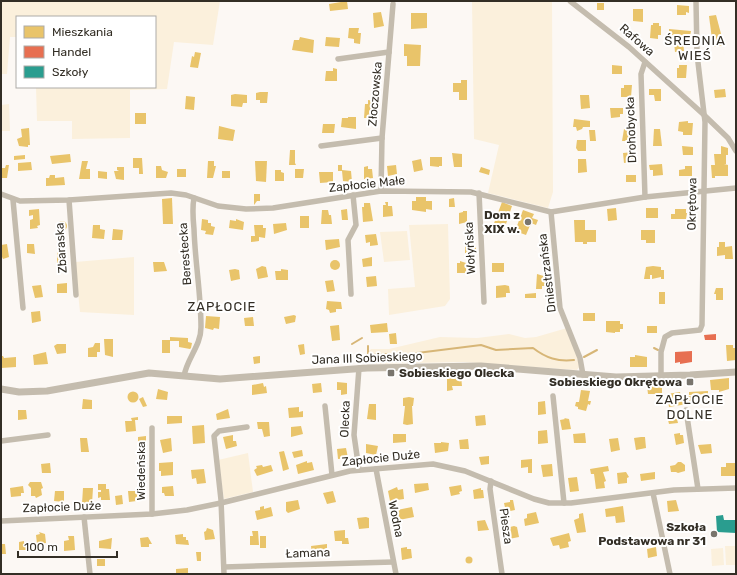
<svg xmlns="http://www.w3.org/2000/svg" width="737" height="575" viewBox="0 0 737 575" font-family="Rubik,sans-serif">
<rect width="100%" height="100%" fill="#fcf8f4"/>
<g fill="#fbf0dc">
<path d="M1,1H220L213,45L174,42L167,89L130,90V138L72,139V121H37L36,87H155V17H17V37H10L7,74H1Z"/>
<path d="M472,1H552L553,192L548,208L488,193L499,145L474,139Z"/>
<path d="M9,104L10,131H1V105Z"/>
<path d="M448,224L450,299L445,306L389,315L388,289L415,287L409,225Z"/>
<path d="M407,231L410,260L384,262L380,232Z"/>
<path d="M134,257V315L80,312L75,262Z"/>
<path d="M567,328L576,349L580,366L577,370L463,362L370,364V362H362L363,357L371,349H389L440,337L477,338L509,334L525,338L536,337Z"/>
<path d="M248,453L253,492L224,499L218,460Z"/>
<path d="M725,546H736V565H726Z"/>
<path d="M723,548L724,565L712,566L711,549Z"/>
</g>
<g fill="#e9c46a">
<path d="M347,1L348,9L330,11L329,4Z"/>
<rect x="597" y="3" width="7" height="7"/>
<path d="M677,5L689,6V13L686,12V15H677Z"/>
<path d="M633,9H643V22L633,21Z"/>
<path d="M381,12L384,26L374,28L373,13Z"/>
<path d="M411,13H427V28L411,29Z"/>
<path d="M716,15L724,45L713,47L709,16Z"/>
<path d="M653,23H659V26H661V35H658V39L650,38L651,25H653Z"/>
<path d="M349,28H359L358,33H361L360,44L354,43V39L348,38Z"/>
<path d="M669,29L691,31L690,36L669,35Z"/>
<path d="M300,37L314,40L313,53L292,50L294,40H299Z"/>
<path d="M326,37L340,38L339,47L325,46Z"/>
<path d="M683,41L684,51L675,52L674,42Z"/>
<path d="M404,44L421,45L420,66H407V56H404Z"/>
<path d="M195,52L201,53L198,68L190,67L192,56L194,57Z"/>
<path d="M612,65L622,66V74H612Z"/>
<path d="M679,65H687L686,78H677V68H679Z"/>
<path d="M333,68L337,69V81H325L326,71H333Z"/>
<path d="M461,80H467V100H459V92H453V83H461Z"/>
<path d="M624,85H632L631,97H621V88H624Z"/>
<path d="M649,89H661V101H655L654,95H649Z"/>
<path d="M725,89L726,97L715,98L714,90Z"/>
<path d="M260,92H268L267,103H260V100H256V93Z"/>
<path d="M235,94L247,95V103H243L242,107L231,106V95Z"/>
<path d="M580,95H589L590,108L581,109Z"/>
<path d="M186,96L195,97L194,110L185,109Z"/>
<path d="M368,100L374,101L375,117L372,118H364L365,104H368Z"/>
<path d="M610,108H623V114H620V117L611,118Z"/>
<rect x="135" y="113" width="11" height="11"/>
<path d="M348,117H356V129L341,127L342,118H348Z"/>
<path d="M574,119L590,121V127H583L582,129L577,131L576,127H573Z"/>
<path d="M688,121V123H693L692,135H683V132L678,131L679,122Z"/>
<path d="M323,124H335L334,133H322Z"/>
<path d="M219,126L235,130L233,141L218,139Z"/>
<path d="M29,128L30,145H28V147L19,146L17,139L22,137L21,129Z"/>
<path d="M624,129H631L634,141H622Z"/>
<path d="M654,129H660L662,146H653Z"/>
<path d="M589,130H595L596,141H590Z"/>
<path d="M577,140H586V151H578L576,148Z"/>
<path d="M682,146L693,147V155H683Z"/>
<path d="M721,146L728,148V155H726V164H724L728,165V176H715V178H712L711,165H715L714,154H721Z"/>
<path d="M290,150H295V163L296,165H289Z"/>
<path d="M634,152L635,161L624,163L623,153Z"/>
<path d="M452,153L462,154V167H454Z"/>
<path d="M70,154L71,162L52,164L50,156Z"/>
<path d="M25,155V159L14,160V156Z"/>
<path d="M430,157H442V166H439V167L430,166Z"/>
<path d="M133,158H142L143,174H139V168H133Z"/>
<path d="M421,159L423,170L414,172L412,161Z"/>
<path d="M578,159H586L587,172L578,173Z"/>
<path d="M82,161H88L86,169H90V179H79Z"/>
<path d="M208,161H214V166H216L213,178H207Z"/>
<path d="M255,161H267L266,182L256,181Z"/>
<path d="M31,162L32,170L18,171V163Z"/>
<path d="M662,164L663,175L653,176V170H650L649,165Z"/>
<path d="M6,165H9L7,178H1V168H5Z"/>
<path d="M338,165H342V170L351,171L352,182L343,181L342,171H338Z"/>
<path d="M396,165L397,174L388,176L387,166Z"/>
<path d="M156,166H161L162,170L168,172L166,178H156Z"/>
<path d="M368,166V169H372L373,178L364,179V167Z"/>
<path d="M685,166H692V176H679V170L685,169Z"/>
<path d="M117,167H124V180L116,179L114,171H119L117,170Z"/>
<path d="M481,167L490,170L489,175L479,172Z"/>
<rect x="177" y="169" width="9" height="8"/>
<path d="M295,169H304L303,178H295Z"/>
<path d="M275,170H281V172L284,173V181H275Z"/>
<path d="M98,171L107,172V179L98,178Z"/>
<rect x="222" y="171" width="8" height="7"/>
<path d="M319,172H333V182L320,183Z"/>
<path d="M50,175H55V178L64,177L65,185L46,186V178H49Z"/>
<rect x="626" y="175" width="10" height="7"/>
<path d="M254,194H260V201H257L254,205Z"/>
<path d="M416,197H426V201H432V210L426,209V212L412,210V201H416Z"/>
<path d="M172,198L173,224H163L162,199Z"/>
<path d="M454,198L455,207H449V199Z"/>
<path d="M385,202H388V206H392L393,216L383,217V205H386Z"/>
<path d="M502,202L512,206L504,230L493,226Z"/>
<path d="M364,203H370L373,221L363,222L362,207H364Z"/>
<path d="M616,208L617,220L608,221L607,209Z"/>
<rect x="646" y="208" width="12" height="10"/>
<path d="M39,209L40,225L37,226L38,228L30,229V220L33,219V215L29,216V210Z"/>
<path d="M347,209L348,220H342L341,210Z"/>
<path d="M675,209H686V213H687L686,219H671V214H675Z"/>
<path d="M322,210H328L329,215H331L332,224H321Z"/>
<path d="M523,210L534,214L532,218L538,220L536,225L531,223L526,235L515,231Z"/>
<path d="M463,211H467V222L459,224V213L463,212Z"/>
<rect x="300" y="216" width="9" height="12"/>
<path d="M202,219L208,220V223H211V226L215,227L213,235L205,234L206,231L201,230Z"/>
<path d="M236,219L244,222L243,230L229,228L230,220L236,221Z"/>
<path d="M574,220H585V230H596V242H587V244H583V242H575Z"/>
<circle cx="62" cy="226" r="5"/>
<path d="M286,223L287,230L274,234L273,224Z"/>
<path d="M93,225H100V229L105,230L104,239L92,238Z"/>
<path d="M254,225H263V228H266L265,238L259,237V241L251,242V236H255Z"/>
<path d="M113,229L123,230L122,240H112Z"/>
<path d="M641,230H655V243H646V240H641Z"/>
<path d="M376,234L378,245L370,246V242L366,243L365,235Z"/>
<path d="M339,239L340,247L326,250L325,240Z"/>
<path d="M719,242H725V247L732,246L733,259H725V255L717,256V247H719Z"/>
<path d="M7,244L9,257L3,259L1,255V245Z"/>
<path d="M27,244H34L35,254L27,253Z"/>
<path d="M465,246H476V252L465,253Z"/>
<path d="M63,249L66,262L57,263V250Z"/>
<path d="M372,257V266L363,267L362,259Z"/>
<circle cx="335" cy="265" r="5"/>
<path d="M460,261L466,263V273H457V263H460Z"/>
<path d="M153,262H164L167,271L154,272Z"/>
<rect x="492" y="263" width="12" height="9"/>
<path d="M262,266L266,267L268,277L258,279L256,269Z"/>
<path d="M653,266L661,267V270H664V279H661V277L652,279V275H650V279H644L646,267Z"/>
<path d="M235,269L239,270L240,279L231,281L229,270Z"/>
<path d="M281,269L288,270V280H276L275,271H281Z"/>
<path d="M537,274L547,277L546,286H542V289H536Z"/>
<path d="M376,276L377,286L367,287L366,277Z"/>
<path d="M333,280L335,291L327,292L325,281Z"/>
<path d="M67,283V293H57V284Z"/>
<path d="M41,285L43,297L35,298L32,286Z"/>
<path d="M505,285L509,286L510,293H506V297L496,298V286Z"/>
<path d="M716,288H723V300H716V294H714Z"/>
<rect x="659" y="292" width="6" height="12"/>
<path d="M536,293V298H525V294Z"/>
<path d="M327,301L341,302L342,309H336V312L330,313L329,310L326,309Z"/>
<path d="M40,311L41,321L32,323L31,312Z"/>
<rect x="583" y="313" width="12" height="8"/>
<path d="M294,315L296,316L295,322L286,324L284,317Z"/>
<path d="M206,316L220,317L219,329L214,328L213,330L205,328Z"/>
<path d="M253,317L254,326H245L244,318Z"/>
<path d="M606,321H620V324H623V329H620V332H615V333L606,332Z"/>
<path d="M387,323L388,332L371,333L370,325Z"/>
<path d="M339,325L340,340L332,341L330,326Z"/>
<rect x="647" y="326" width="10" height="7"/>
<path d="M396,333L397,344H390L389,334Z"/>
<path d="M170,337L188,338V342L192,343L191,348L190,349L179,347V341H170V353H162V340H170Z"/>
<path d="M104,339H113V357L105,355Z"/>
<path d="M95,343H100V352H97V357H88V348L93,347Z"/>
<path d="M57,344H66V353L57,354L54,346Z"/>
<path d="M304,344L305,354L300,355L298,345Z"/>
<path d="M726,345H733V348H736V360L727,361Z"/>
<path d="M46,352L48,364L34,365L33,355Z"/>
<path d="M635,355L647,357V367H630V357H635Z"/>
<path d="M1,356H3L4,358L16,357V367L1,368Z"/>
<path d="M260,356V363L254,364L253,357Z"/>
<path d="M461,376L462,386H452L453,390L447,391V377Z"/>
<path d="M729,378V389L719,392V390H711L710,380Z"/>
<path d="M337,382L347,383V394L341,395V390H337Z"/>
<path d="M263,383L264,387L266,386L267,393L252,395V385Z"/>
<path d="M321,383L322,392L313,393L312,384Z"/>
<path d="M647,386H662V394H648Z"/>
<path d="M158,389L168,392L167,400L156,399Z"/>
<path d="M581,390L590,391L588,401H591L590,405L588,404L586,411L578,409V407L575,406L576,402H579Z"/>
<path d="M708,391V394L689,395V392Z"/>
<circle cx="133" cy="397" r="5.5"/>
<path d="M680,392L681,396H692L693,403L669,407L667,394Z"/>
<path d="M143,397L147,406L143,407L139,399Z"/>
<path d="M409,397L414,398L413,406H412L413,424L407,425L403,424L405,406H403V398Z"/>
<path d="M83,399L92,400V409H82Z"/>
<path d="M545,401L546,414L538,415V402Z"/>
<path d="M369,404H376V420L367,419Z"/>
<path d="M299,407V412L303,411V417L289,418L288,408Z"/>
<path d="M228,409L230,418L217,420L216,414Z"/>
<path d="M18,410H26L27,419L18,420Z"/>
<path d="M485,415L486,425L476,426L475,416Z"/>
<path d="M167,416H182V423L167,424Z"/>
<path d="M138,417V420H135L136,431L126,432L125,421H132L131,418Z"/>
<path d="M564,418L569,419L571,429L562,430L560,420L565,419Z"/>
<path d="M672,418L677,419L678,423L669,424L668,420H672Z"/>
<path d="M257,422H269L270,436L264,437L262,429H258Z"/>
<path d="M204,425L205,443L193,444L192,426Z"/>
<path d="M301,426L303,434L291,437V427Z"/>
<path d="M547,430L548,443L538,444V431Z"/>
<path d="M585,433L586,443H574L573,434Z"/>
<path d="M680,433V435H683L684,443L676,445L674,434Z"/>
<path d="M393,434H406V442L393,443Z"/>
<path d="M233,435V441H236L237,446L226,449L223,437Z"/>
<path d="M146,436V445L138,446V437Z"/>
<path d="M641,437H645L646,448L636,450L634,438Z"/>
<path d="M80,438H87L89,452H81Z"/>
<path d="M171,438L172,451L163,453L160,440Z"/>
<path d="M618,438L620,450L611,452L609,439Z"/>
<path d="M468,439L469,449H460L459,440Z"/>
<path d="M441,442L449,443L448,451L435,453L434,443H441Z"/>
<path d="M366,444L378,446L376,455L366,453Z"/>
<path d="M711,444L712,453L701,454L698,445Z"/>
<path d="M346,448L348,458L338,459L337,449Z"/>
<path d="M302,450L303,456L294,458L292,452Z"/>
<path d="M284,451L289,469L283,471L279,452Z"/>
<path d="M489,456V464L481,465L479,457Z"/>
<path d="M532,459V473H528V467L521,468V460Z"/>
<path d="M307,461V463L312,462L314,470L298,474L296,465Z"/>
<path d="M173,462V475L161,476V471H159V463Z"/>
<path d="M678,462H681L685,465V471L678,473L676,472H671L670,466L675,465Z"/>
<path d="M50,463L51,473H42L41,464Z"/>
<path d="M726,463H736V476H721V467H726Z"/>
<path d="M552,464L553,476L543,477L541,465Z"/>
<path d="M262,465L263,467L271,465L273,471L257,476L254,470L257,468L256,466Z"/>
<path d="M608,466L609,471L603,472L606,481L604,482L605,488L596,489L594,474H591L590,469Z"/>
<path d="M204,469L206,483L197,484L196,478L192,479L191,470Z"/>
<path d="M626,472L629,477L627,478V483L618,484L617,473Z"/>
<path d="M655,472V479L641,481L640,474Z"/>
<path d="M577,477L579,491L570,492L568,478Z"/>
<path d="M30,482H41L43,488L41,489L42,495L36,498L35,496H31V488L28,485Z"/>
<path d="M428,483L429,490L415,493L414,484Z"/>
<path d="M98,484H106V489H109L110,500H101V497L98,498V492H101V490H98Z"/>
<path d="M461,485L462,491L459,492L460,494L451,496L449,487Z"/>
<path d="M23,486L24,493H21V496L11,497L10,488Z"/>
<path d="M173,486L174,496H165L164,493H162V487Z"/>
<path d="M397,487L398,490L403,489L404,499L390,501L388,491Z"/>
<path d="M83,488H93L92,504H82Z"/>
<path d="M481,488V490H483L484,498L474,499L473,490Z"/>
<path d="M55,491H64V502L54,501Z"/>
<path d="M128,491H144V500L129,502Z"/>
<path d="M333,491L336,502L327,504L323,493Z"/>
<path d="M122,495L123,504L116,505L115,496Z"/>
<path d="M298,500L300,509L288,513L286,511V502Z"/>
<path d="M510,500H513L515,510L506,512L504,503L510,502Z"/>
<path d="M676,500L679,511L668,512L667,501Z"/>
<path d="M264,506V509L271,507L273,516L257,520L255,511L260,510V507Z"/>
<path d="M623,506L625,522L616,523L615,516L606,517L605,509Z"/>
<path d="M412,507L414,517L399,520L397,510Z"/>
<path d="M536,512L539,523L525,526L524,519L527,518V514Z"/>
<path d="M583,513L586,532L577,533L574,520L579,518V514Z"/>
<path d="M366,517L369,518V528L359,529L357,518Z"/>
<path d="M485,520L489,530L478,531L477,521Z"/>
<path d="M514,526L517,527L519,537L509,539L506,528Z"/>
<path d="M207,528L213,530L215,539L205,540L204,532L206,531Z"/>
<path d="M345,530V538H348L349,544H342V541H335L334,531Z"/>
<path d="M252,531H258L259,545H250V536H253Z"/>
<path d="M39,532L45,534L46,543L37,544L36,535L40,534Z"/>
<path d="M569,533L571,541L568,542L569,547L560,549L559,545L553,546L550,538Z"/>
<path d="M183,534V537H186V540H188L189,545L176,544L175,535Z"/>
<path d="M68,536H74L75,550L64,551V541L69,540Z"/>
<rect x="260" y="536" width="6" height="12"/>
<path d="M148,537L152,544H149V547H141L140,538Z"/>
<path d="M112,538L111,549L99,548V541Z"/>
<path d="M24,541V543H29V550H19V542Z"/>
<path d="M1,544H5L6,554H1Z"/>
<path d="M327,544V556H312L311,546Z"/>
<path d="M407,547V549H411L412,558L402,560L401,550V548Z"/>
<path d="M656,547L657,556L648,558L647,549Z"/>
<path d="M196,552H201V561H197Z"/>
<circle cx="469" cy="560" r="3.5"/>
<rect x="97" y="559" width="8" height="7"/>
<path d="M188,568V574H176V569Z"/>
</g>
<g fill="#e76f51">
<path d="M716,334V340H705L704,335Z"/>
<path d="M692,351V362L680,364V362L675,363V352Z"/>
</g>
<path fill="#2a9d8f" d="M723,515L724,520H736V533L717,532L716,516Z"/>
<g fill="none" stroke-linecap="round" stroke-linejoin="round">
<g stroke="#d7b677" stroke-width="2">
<path d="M352,344L362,338"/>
<path d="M368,346V355L371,356L377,354H409L481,345L496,350L533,348C546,358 558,362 574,360"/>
<path d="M654,348L658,350"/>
<path d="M584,357L597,350"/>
</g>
<g stroke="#c4bcae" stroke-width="5.5">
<path d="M570,1L629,47L703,114L728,138L736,151"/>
<path d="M338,59L389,52"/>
<path d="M321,146L382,138"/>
<path d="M381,191L382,138L393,4"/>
<path d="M479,193L484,302"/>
<path d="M1,194L20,201L69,200L171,193L186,195L218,206L246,209L273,208L381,191L471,192L551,212L645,197L736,188"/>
<path d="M645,197L641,74L645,62"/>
<path d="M13,200L23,308"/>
<path d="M69,200L76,295"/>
<path d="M551,212L560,308L580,358L583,375"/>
<path d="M351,294L348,240L356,225L353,195"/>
<path d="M359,368L354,435L359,470"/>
<path d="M184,376C187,358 201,346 201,327C201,294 195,262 194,229C193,219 192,208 194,198"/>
<path d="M661,377V352L665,337L672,333L700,330L702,325L705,122L697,54L696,1"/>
<path d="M553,396L564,503"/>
<path d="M325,406L332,475"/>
<path d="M686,410L698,489"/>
<path d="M152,428V514"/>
<path d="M1,441L48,435"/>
<path d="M376,469L396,574"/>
<path d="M491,481L490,489L502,574"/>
<path d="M653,493L670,574"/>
<path d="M84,517L90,574"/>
<path d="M1,521L152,514L187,510L221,503L350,471L433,464L465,471L534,499L549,503H571L674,490L736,488"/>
<path d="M224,567L393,562"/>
<path d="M224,574L221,500L214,436L219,431L247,427"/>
</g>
<path stroke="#c4bcae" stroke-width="7" d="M1,389L19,392L47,391L149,373L220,379L367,368L481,366L616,377L690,375L736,372"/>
</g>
<g fill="#79756d" stroke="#fff" stroke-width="1.5">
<circle cx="528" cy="222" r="4"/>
<rect x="387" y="369" width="8" height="8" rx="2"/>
<rect x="686" y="378" width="8" height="8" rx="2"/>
<circle cx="714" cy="534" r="4"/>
</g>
<g text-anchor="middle" stroke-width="4" stroke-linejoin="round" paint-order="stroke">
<g font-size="12" fill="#332e25" stroke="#fff">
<text transform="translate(637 40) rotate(41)" y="4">Rafowa</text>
<text transform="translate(375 94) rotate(-85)" y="4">Złoczowska</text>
<text transform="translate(631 130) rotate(-92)" y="4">Drohobycka</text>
<text transform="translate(367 184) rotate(-6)" y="4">Zapłocie Małe</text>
<text transform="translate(692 204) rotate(-89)" y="4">Okrętowa</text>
<text transform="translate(61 248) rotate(-94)" y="4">Zbaraska</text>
<text transform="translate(470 248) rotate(-93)" y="4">Wołyńska</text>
<text transform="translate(185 254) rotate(-94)" y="4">Berestecka</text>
<text transform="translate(547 273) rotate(-97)" y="4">Dniestrzańska</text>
<text transform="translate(367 358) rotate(-2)" y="4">Jana III Sobieskiego</text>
<text transform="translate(345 419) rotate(-88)" y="4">Olecka</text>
<text transform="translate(381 458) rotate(-6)" y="4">Zapłocie Duże</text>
<text transform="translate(141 471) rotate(-90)" y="4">Wiedeńska</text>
<text transform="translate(62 507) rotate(-2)" y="4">Zapłocie Duże</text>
<text transform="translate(396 519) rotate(78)" y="4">Wodna</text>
<text transform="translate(506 526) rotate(82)" y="4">Piesza</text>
<text transform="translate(308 553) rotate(-2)" y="4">Łamana</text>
</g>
<g font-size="12" font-weight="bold" fill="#332e25" stroke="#fff" text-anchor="end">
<text x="520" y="219">Dom z<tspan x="520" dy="14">XIX w.</tspan></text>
<text x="399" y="377" text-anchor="start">Sobieskiego Olecka</text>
<text x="682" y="386">Sobieskiego Okrętowa</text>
<text x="706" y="531">Szkoła<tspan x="706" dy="14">Podstawowa nr 31</tspan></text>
</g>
<g font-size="13" letter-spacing="1" fill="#332e25" stroke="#fff">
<text x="695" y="45">ŚREDNIA<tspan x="695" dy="15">WIEŚ</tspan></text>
<text x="222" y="311">ZAPŁOCIE</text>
<text x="690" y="404">ZAPŁOCIE<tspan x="690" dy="15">DOLNE</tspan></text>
</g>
</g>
<rect width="737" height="575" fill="none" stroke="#332e25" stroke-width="4"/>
<rect x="16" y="16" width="140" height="72" fill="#ffffff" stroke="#adaba8"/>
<rect x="24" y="26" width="20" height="12" fill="#e9c46a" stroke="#adaba8"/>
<text x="52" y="36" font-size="12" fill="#332e25">Mieszkania</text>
<rect x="24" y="46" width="20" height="12" fill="#e76f51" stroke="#adaba8"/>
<text x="52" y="56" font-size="12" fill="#332e25">Handel</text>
<rect x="24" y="66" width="20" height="12" fill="#2a9d8f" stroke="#adaba8"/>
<text x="52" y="76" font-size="12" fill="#332e25">Szkoły</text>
<path d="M18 551v6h99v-6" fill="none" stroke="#332e25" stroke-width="2"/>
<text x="24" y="551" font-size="12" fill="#332e25" stroke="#ffffff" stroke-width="3" paint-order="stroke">100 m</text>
</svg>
